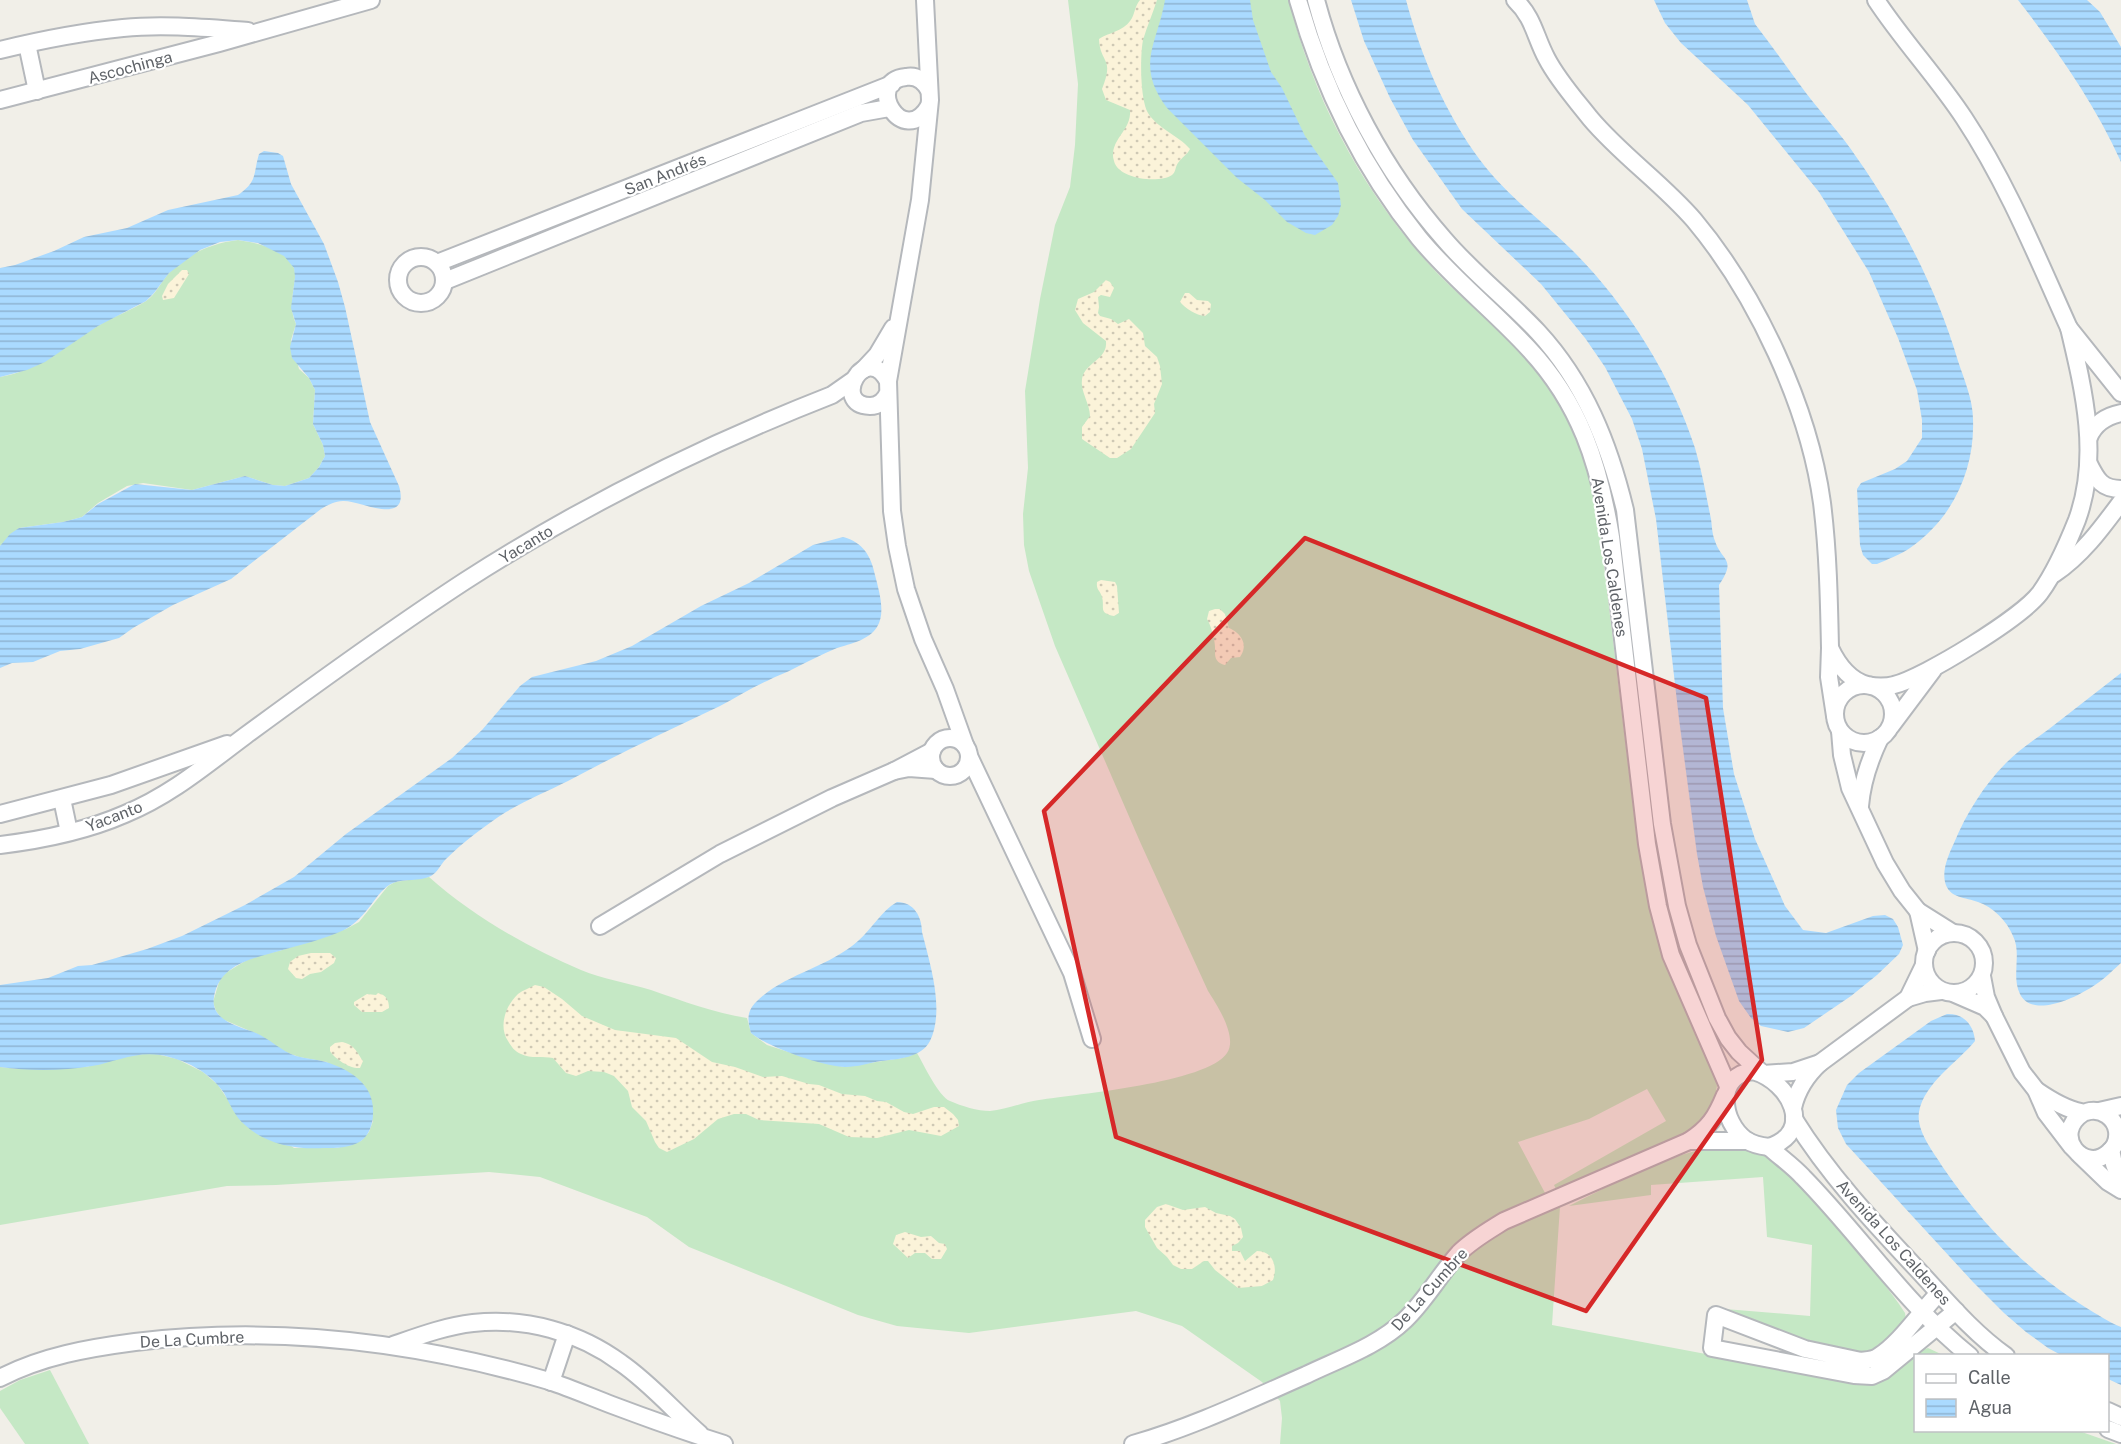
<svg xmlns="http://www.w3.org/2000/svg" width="2121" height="1444" viewBox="0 0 2121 1444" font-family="'Public Sans',sans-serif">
<defs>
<pattern id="sand-dots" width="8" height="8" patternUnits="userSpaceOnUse" patternTransform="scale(1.5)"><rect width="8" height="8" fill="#fbf3d9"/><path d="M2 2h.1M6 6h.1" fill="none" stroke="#cec8b4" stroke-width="1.8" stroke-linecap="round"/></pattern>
<pattern id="water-rules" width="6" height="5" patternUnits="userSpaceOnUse" patternTransform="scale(1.5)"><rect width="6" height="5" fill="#aadaff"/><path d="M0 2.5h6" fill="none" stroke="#8eb4d2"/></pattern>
</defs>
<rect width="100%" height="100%" fill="#f1efe8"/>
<g fill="#c5e8c5">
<path d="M1068,0H1289C1312,96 1362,190 1428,263C1450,288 1476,308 1500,332C1554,383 1581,435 1597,508L1638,847L1662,953L1715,1077L1717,1086L1715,1097L1705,1119L1685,1135L1557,1191L1554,1185L1666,1121L1647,1089L1589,1119L1518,1142L1553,1208L1560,1207L1552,1325L1870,1385C1894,1380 1906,1355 1928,1348L1943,1355L1916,1356V1430L2079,1431L2116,1444H1280L1282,1418L1280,1401L1262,1382L1182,1326L1136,1311L969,1333L897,1326L858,1315L689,1247L647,1217L540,1177L489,1172L276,1185L227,1186L0,1225V1067L19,1069L86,1067L130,1055L144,1054H156L177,1059L203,1072L218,1085L226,1097L294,1148H337L361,1141L369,1132L373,1121L327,1062L299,1057L283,1051L257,1034L222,1019L216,1011L213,1002L219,982L224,974L250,958L282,950L346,929L359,922L388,886L395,882L429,877C471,915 529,948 581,970C603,979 628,983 651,990C683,1001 714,1013 747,1018L751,1033L767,1045L810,1059L844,1067L902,1058L917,1053C924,1065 939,1097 950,1101C961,1106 978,1111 990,1111C1006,1110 1023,1102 1039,1100C1077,1094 1207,1083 1227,1053C1238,1037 1217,1005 1208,991L1141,844L1055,646L1029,571L1024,545L1023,514L1028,468L1025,391L1040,299L1055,225L1070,187L1075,145L1078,84Z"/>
<path d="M238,240C258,243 298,251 295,278C293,294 289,309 296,324L291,340L299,369L309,378L315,390L313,424L323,445L325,456L319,467L309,478L285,486L273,485L245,476L192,490L143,483L127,486L98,503L82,517L63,522L19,528L0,546V377C39,371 68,343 101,324C115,316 132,310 146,301C156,294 161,282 169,273C188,253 213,243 238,240Z"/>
<path d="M1711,1147C1729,1148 1748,1147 1764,1156C1804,1179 1850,1239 1878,1276C1887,1288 1897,1300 1905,1313L1906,1320C1898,1329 1890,1341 1881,1348C1855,1368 1754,1321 1725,1309L1810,1316L1812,1245L1767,1237L1763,1177L1651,1185V1195L1569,1206C1617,1182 1658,1159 1711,1147Z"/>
<path d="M50,1370L89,1444H25L0,1408V1391L20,1380Z"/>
</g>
<g fill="url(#sand-dots)">
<path d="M1140,0H1157C1153,13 1147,26 1143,40C1140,55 1140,99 1148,113C1158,129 1178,135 1190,149C1187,155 1182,157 1178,163C1175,167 1176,172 1172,175C1159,184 1118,179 1114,161C1108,140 1132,131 1130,110L1106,100L1102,89C1115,57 1100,64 1099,39C1110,32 1125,31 1132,18C1135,12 1135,6 1140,0Z"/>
<path d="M182,270H187L189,274L174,298L163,300L162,296L168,284Z"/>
<path d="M1106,280L1110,282L1114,288L1110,297L1101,295L1098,297L1099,307L1098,313L1100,316L1111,319L1118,324L1129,319L1143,333L1145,346L1157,357L1160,366L1162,384L1154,404L1155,413L1131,449L1117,458H1110L1082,439V427L1090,416C1090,404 1080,391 1082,379C1085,362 1108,360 1106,341L1083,323L1075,310L1078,299L1094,292Z"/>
<path d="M1185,293H1189L1197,300L1208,301L1211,304L1210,312L1205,316C1196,315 1186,309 1180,302Z"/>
<path d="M1101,580L1115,582L1117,586L1119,613L1114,616C1098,613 1105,608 1102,597C1100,590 1096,590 1097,582Z"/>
<path d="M1215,609H1220L1225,614L1229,628C1241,633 1249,645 1240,657L1231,658L1225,665C1214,662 1215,656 1215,647C1215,640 1211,625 1207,619L1209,611Z"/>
<path d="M311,953H330L336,958L334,963L321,972L310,974L302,979L296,978L288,969L290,962L298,956Z"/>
<path d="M535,985L544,987L562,999L582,1016L615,1030L676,1038L712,1062L735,1067L763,1077L782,1076L809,1084L819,1085L842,1094L865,1096L877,1101L886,1102L904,1112L913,1114L934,1107H944L953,1114L958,1120L959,1126L941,1136L909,1130L877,1138L849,1137L819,1124L759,1120L746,1114H734L718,1119L694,1139L667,1152L659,1148L655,1142L646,1121L632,1107L628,1091L614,1076L604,1072L588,1071L576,1076L566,1073L553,1058C543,1056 531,1059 521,1054C515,1052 511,1046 508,1041C498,1026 506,1005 518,994C523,990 530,988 535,985Z"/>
<path d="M378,993C386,995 389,1000 389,1008L382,1012H362L354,1005V1002L367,994L376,995Z"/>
<path d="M342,1042C355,1045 356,1051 363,1061L360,1068C350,1069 335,1059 330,1051V1047L335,1043Z"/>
<path d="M1166,1204L1183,1210L1205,1207L1216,1213L1230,1216L1235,1219L1241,1228L1243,1237L1238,1243L1232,1246V1251H1240L1245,1261L1257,1251C1273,1251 1278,1267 1273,1280L1262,1286L1238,1288L1215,1270L1208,1261H1204L1192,1269H1181L1173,1265L1167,1257L1157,1248L1145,1227V1220L1157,1207Z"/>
<path d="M905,1232L921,1237L931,1236L939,1243L945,1244L947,1249L941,1259H932L925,1253H915L908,1258L893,1244L896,1235Z"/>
</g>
<g fill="url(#water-rules)">
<path d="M1165,0H1250L1253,20L1271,72L1282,88L1305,136L1338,183L1341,205L1338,216L1332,225L1315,235L1306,233L1287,222L1265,200L1237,178L1167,108C1135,65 1157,45 1165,0Z"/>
<path d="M1351,0H1406C1421,56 1445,113 1480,160C1506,195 1540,219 1571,249C1624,301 1672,376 1695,448C1702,471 1706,495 1711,519C1712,526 1712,534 1715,541C1722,562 1737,558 1719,585L1723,708L1734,774L1755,839L1785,906L1803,930L1826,933L1873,916L1885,915L1893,919L1898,927L1903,945L1899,954L1877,975L1851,996L1804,1028L1788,1032L1761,1026L1751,1018L1739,1001L1716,936L1703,887L1697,854L1679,719L1656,519L1642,449L1632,419L1605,367L1585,338L1541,284L1462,209L1413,140L1390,98L1364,41Z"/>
<path d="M1654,0H1747L1755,24C1772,46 1789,70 1806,93C1823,115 1842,135 1857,158C1900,219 1937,289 1958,361C1964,379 1973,400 1973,419C1975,470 1953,518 1910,548C1900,555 1888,559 1877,564H1872L1863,555L1860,545L1857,489L1861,483L1895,469L1907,461L1922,438V420L1917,390L1898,338L1869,272L1819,192L1748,105L1681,43L1665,23Z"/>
<path d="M2018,0H2087L2100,12L2121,47V162C2095,104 2057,50 2018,0Z"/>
<path d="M264,151L278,153L283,156L291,184L324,244L338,282L345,307L370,422L399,486C411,528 359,500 343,501C335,501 328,505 321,509L231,579L173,605L133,628L119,638L80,649L60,651L33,662L12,663L0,668V546L10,534L19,528L63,522L82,517L98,504L135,484L192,490L245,476L273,485L285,486L309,478L319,467L325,456L323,445L313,424L315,390L309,378L292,358L290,347L296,324L291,308L295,277L294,268L284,256L258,243L238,240L220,242L200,250L169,273L154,293L146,301L98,326L45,362L27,370L0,377V268L15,265L54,251L84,237L127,228L168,210L238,195C258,181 253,174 259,154Z"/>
<path d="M843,537C863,542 871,556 875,575C879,591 886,613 877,627C869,640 850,644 837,648C822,654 809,661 795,668C786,673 776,676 767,681C751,688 736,698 720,706C669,730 618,754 568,781C548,791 526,800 506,812C487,824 462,843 446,859C440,865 438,872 431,876C419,882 405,878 393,883C376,890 368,918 344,930C326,938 305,944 286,949C257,958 220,962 214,997C210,1021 239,1026 256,1033C270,1039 281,1051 296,1056C306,1059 316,1059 326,1062C351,1070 375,1085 373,1114C373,1124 369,1135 361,1141C351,1148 335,1148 324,1148C297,1150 265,1144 245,1125C235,1117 230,1104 224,1093C210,1072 184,1059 160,1055C136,1051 115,1062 92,1066C63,1071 29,1071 0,1067V985L48,978L78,966L92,965L147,949L182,936L245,905L294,877L346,834L452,758L482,730L520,686L532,677L596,661L632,646L701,606L749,583L813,545Z"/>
<path d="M2121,673V963C2110,973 2099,984 2085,991C2070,1000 2031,1017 2020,994C2011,976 2022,954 2013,936C2007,921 1993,907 1978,902C1966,897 1949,899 1945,882C1942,869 1949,854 1954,843C1966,814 1984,785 2006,763C2019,750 2034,740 2049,729C2073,710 2097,692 2121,673Z"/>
<path d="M897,902C914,902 922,917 922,932C930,964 945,1010 930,1041C921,1058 898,1059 881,1061C869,1063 858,1067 845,1067C824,1067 767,1047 751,1033C748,1022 746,1013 755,1003C783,974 828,968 858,941C872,929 881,911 897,902Z"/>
<path d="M1947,1014C1963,1013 1974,1025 1975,1041C1958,1062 1924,1083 1919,1112C1916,1131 1933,1151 1942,1166C1980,1222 2028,1272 2085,1307C2097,1314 2108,1322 2121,1327V1385L2108,1379V1356L2061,1355L2048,1348L2026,1332L2004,1313L1973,1282L1846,1144L1838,1128L1836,1110L1847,1085L1859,1073L1931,1021Z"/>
</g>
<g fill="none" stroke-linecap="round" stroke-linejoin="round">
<defs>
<g id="street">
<path d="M1298,0C1323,88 1361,166 1419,238C1452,278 1493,310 1528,348C1580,403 1599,464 1611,537L1647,844L1658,906L1671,955L1728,1086"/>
<path d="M1316,0C1339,87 1385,172 1444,239C1473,273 1508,300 1538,332C1585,383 1609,444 1625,510L1662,824L1677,906L1688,945L1717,1018L1728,1038L1739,1052L1763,1074L1793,1072L1820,1063C1806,1076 1797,1090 1793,1108"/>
<path d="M1515,0C1534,18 1535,37 1547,59C1558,80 1575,99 1590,118C1621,155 1662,183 1694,220C1756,294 1809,407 1822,503C1828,551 1829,600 1830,648"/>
<path d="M1876,0C1903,41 1937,77 1964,118C2007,183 2037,257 2069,328"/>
<path d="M27,44L37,91"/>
<path d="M0,50C41,40 81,32 123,28C164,24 206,28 248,31"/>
<path d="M0,100L219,43L371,0"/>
<path d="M929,106C903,150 863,81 906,77C917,75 924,81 929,90"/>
<circle cx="421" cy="280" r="23"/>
<path d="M437,263L892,84"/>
<path d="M445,281L861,113L889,108"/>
<path d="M863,370L877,355L893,328"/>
<path d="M888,381L920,200L930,100L925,0"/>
<path d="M888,393C885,400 879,406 870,406C830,405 865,340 888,381L892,511L897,546L906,589L923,639L945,689L965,745"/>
<path d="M2089,437C2095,423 2106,416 2121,413"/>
<path d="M2089,464C2097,480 2102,489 2121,489"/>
<path d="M2054,574C2082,555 2101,529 2121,502"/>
<circle cx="1864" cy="714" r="29"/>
<path d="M1835,716L1829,677L1830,648C1838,665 1849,680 1867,685C1875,687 1887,687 1894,685C1925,677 2021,618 2040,593C2056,571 2067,545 2077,520C2100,457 2084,391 2069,328L2121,393"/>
<path d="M1891,726L1933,670"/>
<path d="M1840,731L1842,755L1850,788L1885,863L1902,891L1918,911"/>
<circle cx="950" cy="757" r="19"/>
<path d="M932,751L894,771L909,768L936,770"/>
<path d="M969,756L1072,973L1092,1039"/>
<path d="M62,799L69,832"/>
<path d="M1860,806C1862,781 1869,761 1880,738"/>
<path d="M0,814L111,785L227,744"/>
<path d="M0,845C42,840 86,831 125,814C171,795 206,765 245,736C317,683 390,630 465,581C580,507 704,445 832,395L852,381"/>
<path d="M600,926L720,854L832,798L894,771"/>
<circle cx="1954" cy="963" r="30"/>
<path d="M1927,951L1918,911L1953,933"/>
<path d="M1924,965L1908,998L1925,993L1941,991"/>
<path d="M1955,994L1985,1007L1994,1016L1986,997L1982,976"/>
<path d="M1994,1016L2022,1072L2036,1090L2046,1113L2072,1147"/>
<path d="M1820,1063L1908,998"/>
<path d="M1753,1071C1791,1082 1815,1132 1769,1147C1761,1146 1752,1144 1746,1140C1721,1122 1715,1075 1753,1071Z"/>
<path d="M2036,1090C2049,1099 2065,1109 2081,1112C2087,1113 2084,1112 2090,1111C2102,1109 2115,1118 2117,1131C2118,1139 2115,1147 2109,1152C2085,1175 2050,1135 2083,1113"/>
<path d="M1725,1095C1716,1117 1709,1128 1689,1141H1748"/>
<path d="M2099,1111L2121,1106"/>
<path d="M1794,1119C1828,1174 1873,1222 1917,1269C1945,1299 1972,1332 2006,1356"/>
<path d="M1769,1147C1780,1157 1793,1166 1803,1177C1860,1235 1906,1305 1970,1356"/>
<path d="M2111,1150L2114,1164L2121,1182"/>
<path d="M2080,1155L2108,1182L2121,1190"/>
<path d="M1939,1293C1921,1311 1900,1343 1879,1356C1874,1360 1868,1360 1861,1361L1805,1349L1716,1315L1712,1348L1854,1375L1872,1376L1883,1371L1956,1311"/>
<path d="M393,1345C419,1336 446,1326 473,1323C525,1317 579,1332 621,1363C650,1383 674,1411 700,1434"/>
<path d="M0,1378C42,1356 89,1348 135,1342C274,1325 415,1342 549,1381C570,1388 591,1397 612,1405C649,1419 686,1432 724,1444"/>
<path d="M551,1382L567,1334"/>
<path d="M2108,1411L2121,1417"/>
<path d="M2108,1429L2121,1434"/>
<path d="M1133,1444C1193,1427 1249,1400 1306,1375C1339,1359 1378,1346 1405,1320C1426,1300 1440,1274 1459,1253C1472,1240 1488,1231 1504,1221L1689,1141"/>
</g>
</defs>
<use href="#street" stroke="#b5b8bc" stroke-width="20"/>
<use href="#street" stroke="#fff" stroke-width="16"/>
</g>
<path fill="#d62828" fill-opacity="0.2" stroke="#d62828" stroke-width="4.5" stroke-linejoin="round" d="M1305,538L1706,698L1762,1060L1586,1311L1116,1137L1044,811Z"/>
<g text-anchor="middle" stroke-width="4.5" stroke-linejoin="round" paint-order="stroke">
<g font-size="16" fill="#5f6368" stroke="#fff">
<text transform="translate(130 67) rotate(-15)" y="6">Ascochinga</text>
<text transform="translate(665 174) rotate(-22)" y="6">San Andrés</text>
<text transform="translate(526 544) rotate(-31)" y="6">Yacanto</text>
<text transform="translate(1610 557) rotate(81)" y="6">Avenida Los Caldenes</text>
<text transform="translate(114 816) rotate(-21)" y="6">Yacanto</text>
<text transform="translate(1894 1242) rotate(48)" y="6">Avenida Los Caldenes</text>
<text transform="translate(1429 1289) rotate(-48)" y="6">De La Cumbre</text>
<text transform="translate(192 1339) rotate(-3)" y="6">De La Cumbre</text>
</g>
</g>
<rect x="1914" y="1354" width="195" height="78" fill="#ffffff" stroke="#bfc1c3" stroke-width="1.5"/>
<rect x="1926" y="1374" width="30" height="9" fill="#ffffff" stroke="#bfc1c3" stroke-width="1.5"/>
<text x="1968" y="1384" font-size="18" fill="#5f6368">Calle</text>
<rect x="1926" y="1399" width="30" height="18" fill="url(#water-rules)" stroke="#bfc1c3" stroke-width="1.5"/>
<text x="1968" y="1414" font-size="18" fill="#5f6368">Agua</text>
</svg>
